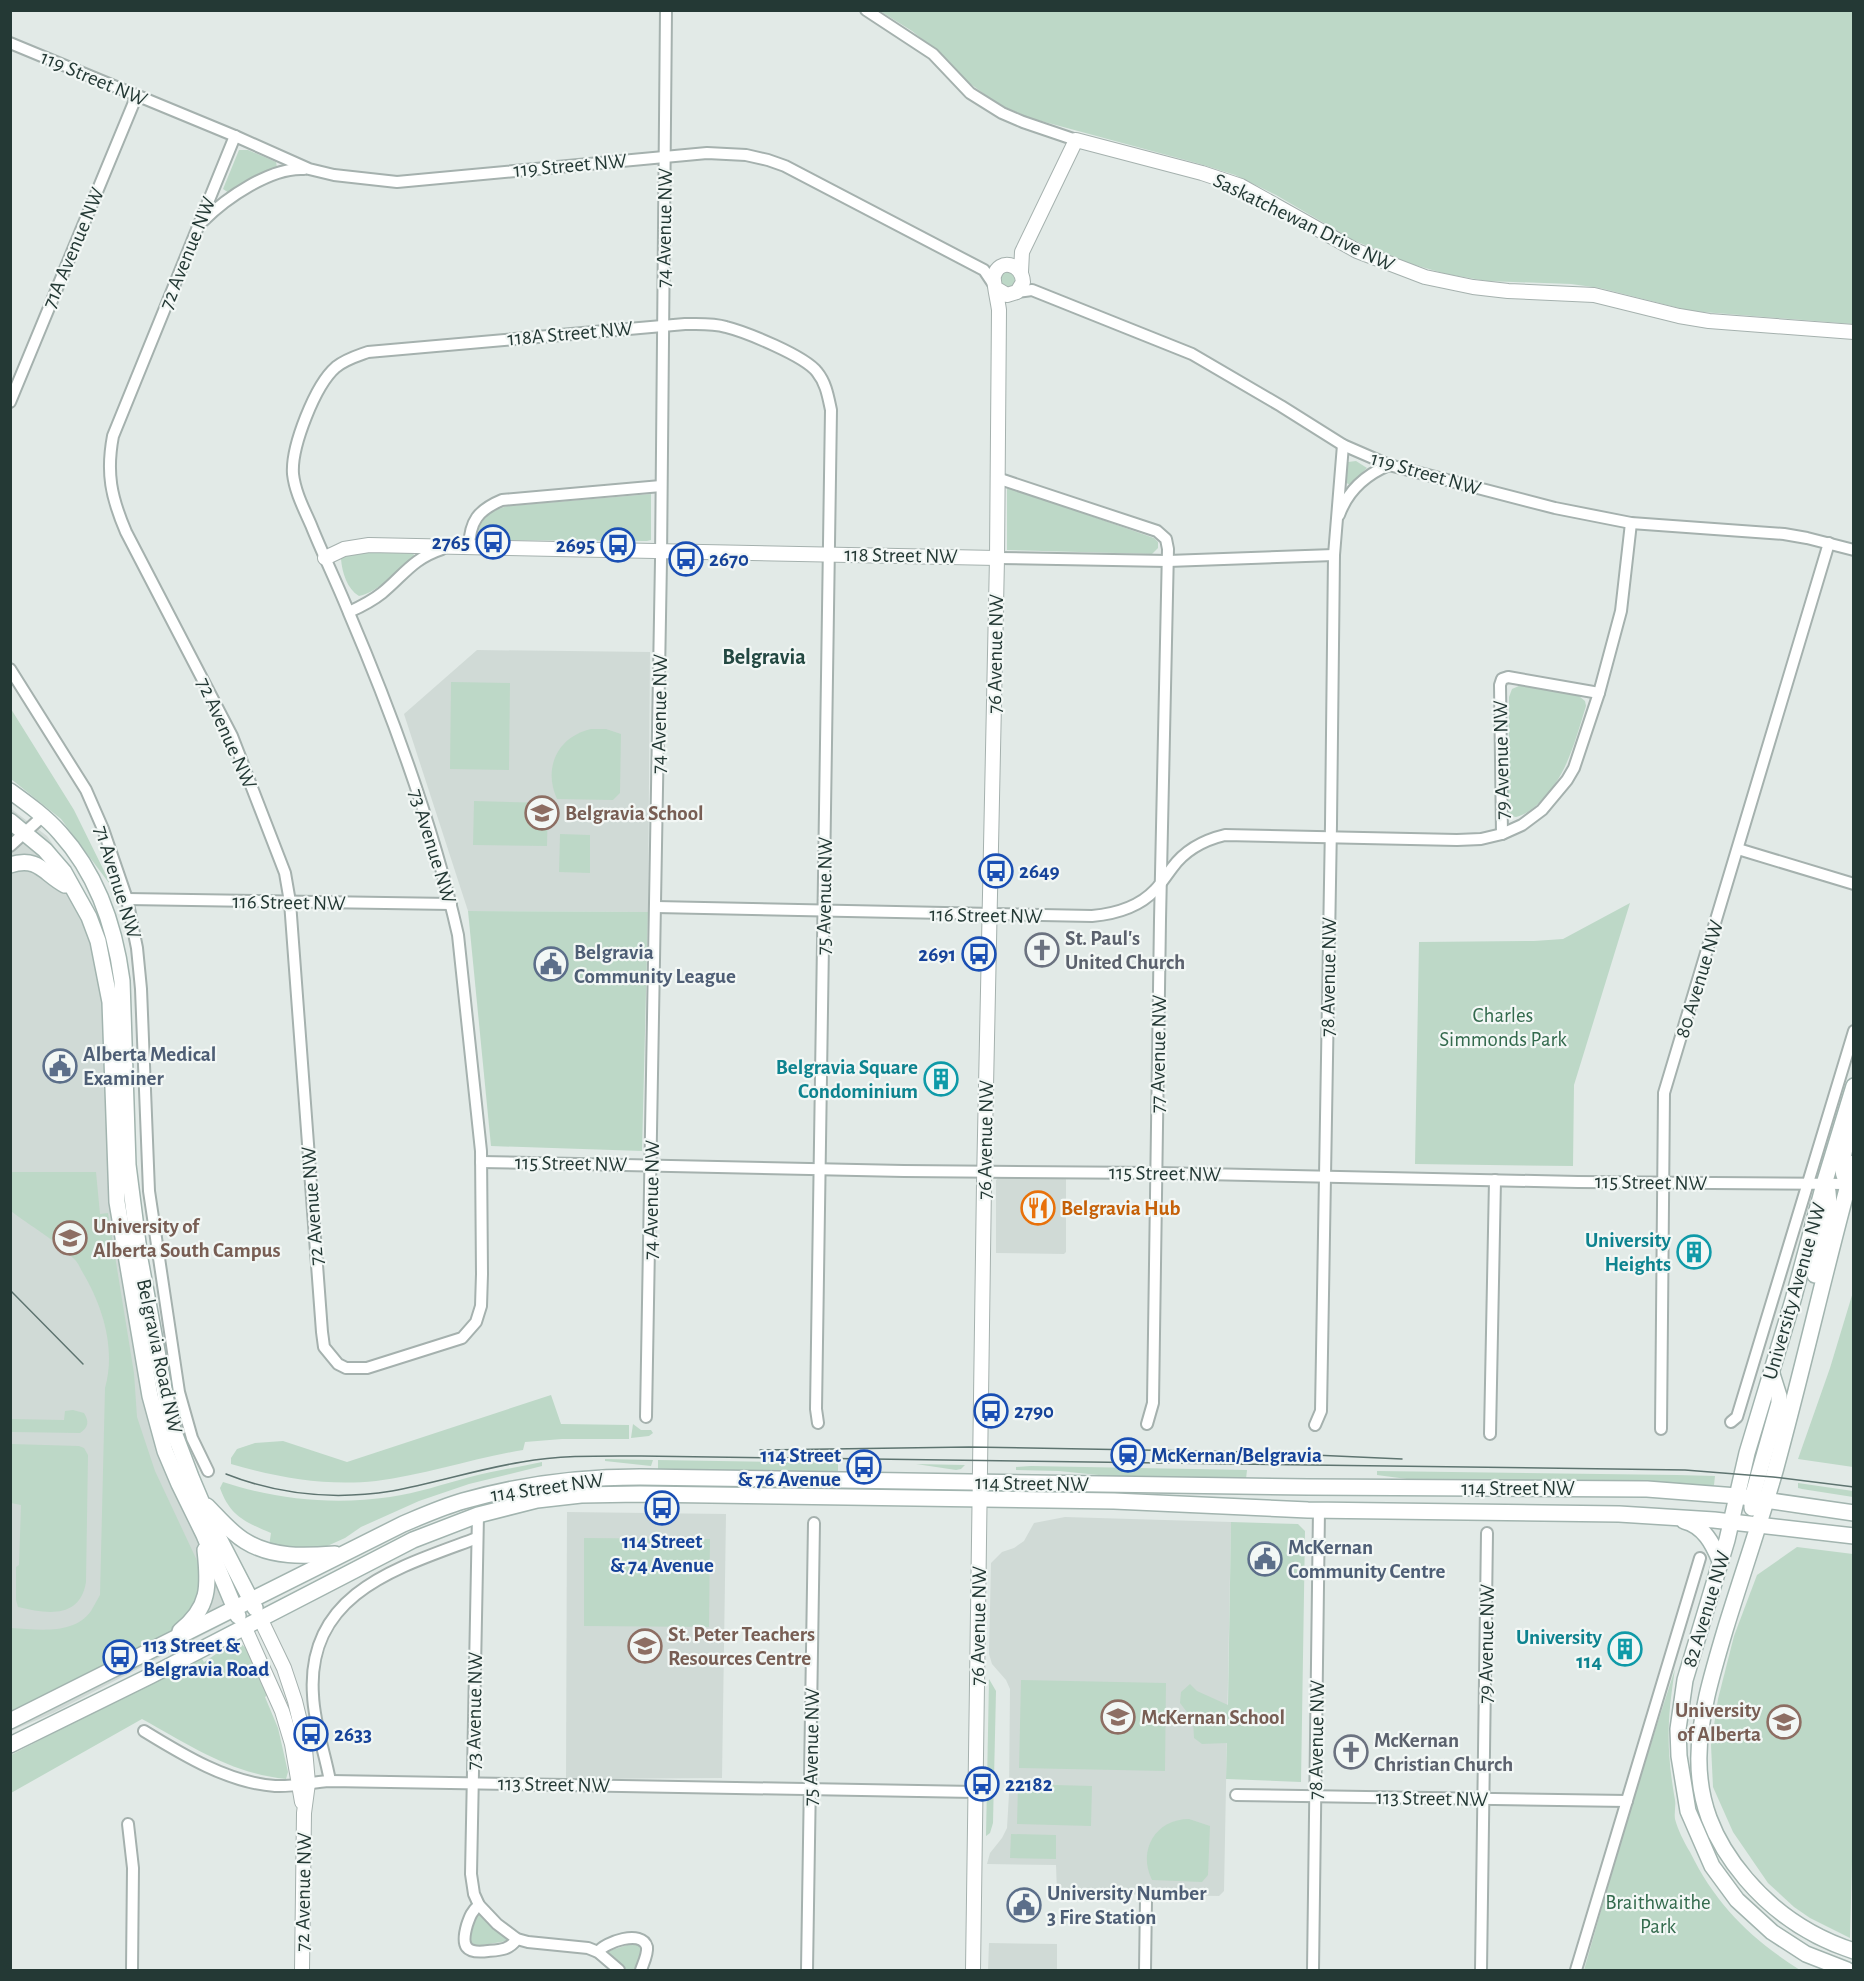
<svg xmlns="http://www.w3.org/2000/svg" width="1864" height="1981" viewBox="0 0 1864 1981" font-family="'Alegreya Sans',sans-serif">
<rect width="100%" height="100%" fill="#e2eae7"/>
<g fill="#d0dad6">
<path d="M477,650L650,652L648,912L468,911L404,714Z"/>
<path d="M10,808L47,836L80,884L101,927L117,973L120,1167L139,1310L174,1462L247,1612L53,1713L11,1731Z"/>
<path d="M1000,1177L1066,1178V1252L1064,1254L996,1253V1180Z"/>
<path d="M567,1512L726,1514L722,1778L566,1779Z"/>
<path d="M1065,1517L1231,1522L1224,1891L1219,1896L1057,1893L1056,1865L987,1864L990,1853L1002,1838L1007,1828L1009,1794L1010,1689L1006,1680L992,1664L989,1654L991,1563L1002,1552L1014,1548L1024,1541L1034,1523Z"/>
<path d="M989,1943L1057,1944V1970H988Z"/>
</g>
<g fill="#bdd8c7">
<path d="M880,11H1853V324L1691,311L1600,288L1571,284L1487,281L1446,274L1408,263L1353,240L1276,195L1235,175L1200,164L1030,118L998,104L965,80L949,61L912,31Z"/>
<path d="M239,150H248L276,162L277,167L229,193L223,189Z"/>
<circle cx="1008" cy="280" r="8"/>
<path d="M1356,461L1367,468L1350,485L1345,482L1348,462Z"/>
<path d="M1011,488L1154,538L1158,542V548L1152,554L1007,550V489Z"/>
<path d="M651,494V540L647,541L488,540L478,535C480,517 491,511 507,506Z"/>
<path d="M372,551H413L414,556C397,570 381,591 359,596C347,589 342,572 341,559L346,555Z"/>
<path d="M451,682L510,683L509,770L450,769Z"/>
<path d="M1521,685L1579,696L1585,701L1586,706C1575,741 1567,776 1540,802C1533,809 1525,815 1516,817L1511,816L1508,811L1509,697L1512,689Z"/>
<path d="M11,709L74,810L112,887L61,819L11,779Z"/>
<path d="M591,729H606L621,734L620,793L613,800L557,799C543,768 557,737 591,729Z"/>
<path d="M474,801L548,803L547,846L473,845Z"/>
<path d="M560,834L590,835V873L559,872Z"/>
<path d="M1630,903L1574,1085L1573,1166L1415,1164L1419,942L1534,941L1563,939Z"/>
<path d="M468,911L648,912L642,1151L491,1146Z"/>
<path d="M11,1172H96L100,1214L108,1213L134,1373L137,1417L155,1471L200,1567L201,1593L180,1627L11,1714V1628C36,1629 73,1636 91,1611C94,1606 97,1600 100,1595L105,1388C116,1349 103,1307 83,1273C80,1268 78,1262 73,1258C58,1242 29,1225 11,1211Z"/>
<path d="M1853,1292V1467L1798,1459L1830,1368Z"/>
<path d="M551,1395L561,1424L629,1425V1439H562L525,1442L523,1450C474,1458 425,1475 376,1481C326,1486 279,1478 231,1464V1458L237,1449L255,1443L283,1441L347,1462Z"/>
<path d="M73,1410L84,1413C89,1421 89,1427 80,1433L12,1432V1419L64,1420L65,1411Z"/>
<path d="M633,1424L641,1430H651L653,1433L649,1436L631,1438Z"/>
<path d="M11,1444L79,1446L84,1448L88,1455L86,1582C80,1619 47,1614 18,1607L16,1600V1567L19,1565L21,1505L11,1503Z"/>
<path d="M605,1459L653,1460L651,1466L605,1461Z"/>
<path d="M658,1460L838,1463V1473L658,1471Z"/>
<path d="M542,1462V1466L469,1484L419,1501L361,1527L345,1538L325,1547L299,1551L269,1546L271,1533C245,1522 230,1516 220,1488L223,1482C277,1500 335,1505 390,1497C417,1493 444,1484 470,1477C494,1471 518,1467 542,1462Z"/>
<path d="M916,1464L965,1465L961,1469L956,1470Z"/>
<path d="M1031,1466L1247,1470L1246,1479L1118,1477L1059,1471L1016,1470V1467Z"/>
<path d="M1377,1471L1677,1475L1715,1476L1714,1485L1706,1487L1650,1483L1422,1481L1377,1475Z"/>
<path d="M1798,1483L1853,1491V1497L1802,1489L1798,1488Z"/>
<path d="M1231,1522L1298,1524L1305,1531L1301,1782L1226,1779L1227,1743L1202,1744L1194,1738L1193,1720L1180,1703L1181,1692L1190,1684L1197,1691L1228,1705Z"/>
<path d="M584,1538L710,1539L709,1627L584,1626Z"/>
<path d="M1797,1547L1853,1554L1854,1785L1850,1938L1810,1918L1794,1907L1768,1883L1733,1832L1713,1787L1711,1745L1718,1699L1734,1636L1757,1575Z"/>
<path d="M240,1643L247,1649L270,1693L265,1697L278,1728L288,1772L286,1779C230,1773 191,1746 142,1719L11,1793V1755L201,1657L204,1662L228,1646Z"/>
<path d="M1675,1669C1667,1720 1666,1749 1675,1800C1676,1806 1674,1813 1675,1819C1678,1830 1684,1842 1690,1852C1716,1905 1751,1939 1800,1970H1584L1632,1802Z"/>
<path d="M989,1679L996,1691L993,1823L990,1833L986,1836Z"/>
<path d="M1021,1680L1166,1683L1165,1771L1019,1768Z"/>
<path d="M1018,1784L1092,1786L1091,1826L1017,1824Z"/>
<path d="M1189,1819L1210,1826L1208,1875L1202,1882L1152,1880C1137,1850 1156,1819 1189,1819Z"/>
<path d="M1011,1834L1056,1835V1859L1010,1858Z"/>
<path d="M479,1913L493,1929L506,1938L507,1941L477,1946L472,1943L470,1940L476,1916Z"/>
<path d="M633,1943L638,1944L641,1950L635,1970H627L606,1952Z"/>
</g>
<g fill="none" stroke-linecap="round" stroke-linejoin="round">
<defs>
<g id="minor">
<path d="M866,10L933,54L970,93L1002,113L1023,122L1076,140"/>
<path d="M10,43L235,136L309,169L334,175L397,182L707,153L746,155L768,160L785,166L984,270L994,285"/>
<path d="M235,136L113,436C106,473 111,497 126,532L232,736L285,873L290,902L322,1332L324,1347L338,1364L346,1368H367L462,1338L476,1322L481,1306L482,1274L481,1151L458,935C433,825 393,716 349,613C337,583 323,555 311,525C304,509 295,492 293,474C291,447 315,385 336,367C346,359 357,356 368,352L685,324C699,324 713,323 726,327C746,332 805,356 817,372C826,383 828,396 831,410L816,1409L818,1423"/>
<path d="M203,221C226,198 271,167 304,169"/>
<path d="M1017,292L1032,290L1192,354L1281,406L1343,445L1389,465L1555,508L1631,523L1784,534L1807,538L1854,550"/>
<path d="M10,402L137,95"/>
<path d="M997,478L1157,531L1166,539L1168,549L1160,920L1153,1403L1147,1424"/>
<path d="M1339,515C1348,490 1365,475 1389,465"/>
<path d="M469,547C470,521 478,510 502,500L661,486"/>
<path d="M997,558L1168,561L1334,555"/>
<path d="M349,612C360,607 372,601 382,593C404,575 412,559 442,549"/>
<path d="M10,669L86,790L103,829L127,899L137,948L141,989L149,1191L179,1392L192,1438L208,1471"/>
<path d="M1502,834L1500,685L1502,679L1508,677L1599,693"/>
<path d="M10,846L43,816"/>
<path d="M1738,849L1854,884"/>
<path d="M127,899L451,904"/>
<path d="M656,907L1092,916C1114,914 1139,907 1155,890C1161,884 1166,876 1172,868C1185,850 1204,840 1225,835L1457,840L1481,839L1502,834L1522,825L1542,810L1567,780L1574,768L1599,693L1621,611L1631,523"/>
<path d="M481,1162L904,1171L1157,1173L1578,1182L1852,1184"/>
<path d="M646,1417L661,560L666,10"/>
<path d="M1731,1422L1737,1417L1854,1031"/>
<path d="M1315,1425L1321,1411L1331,824L1334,555L1343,445"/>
<path d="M1661,1429L1664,1093L1829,543"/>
<path d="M1490,1434L1495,1180"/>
<path d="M478,1515L471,1874L474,1894L479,1905L497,1924L517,1939L528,1942L588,1948L598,1952L619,1970"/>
<path d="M144,1731C183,1755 229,1783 275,1786C294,1787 312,1782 330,1781L975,1792"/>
<path d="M330,1781C325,1753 314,1724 313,1695C306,1592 400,1567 477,1538"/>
<path d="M1236,1795L1627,1801"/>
<path d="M128,1824L133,1868L132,1970"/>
<path d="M479,1905C472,1911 470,1916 467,1925C461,1946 465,1954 488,1951C501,1950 509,1950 517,1939"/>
<path d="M598,1952C605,1942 642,1929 647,1947C648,1954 643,1964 641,1970"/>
<path d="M807,1970L814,1523"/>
<path d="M1145,1970L1146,1899"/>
<path d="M1313,1970L1319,1510"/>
<path d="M1481,1970L1487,1533"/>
<path d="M1576,1970L1700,1558"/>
</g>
<g id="tertiary">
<path d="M1021,272L1022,252L1076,140L1202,173L1241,186L1357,251L1425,277L1473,287L1508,291L1594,295L1679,316L1709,321L1854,332"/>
<path d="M325,558L344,549L369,545L997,558"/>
<path d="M260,1618L284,1668L295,1701L304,1738L308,1783L304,1813L302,1970"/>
<path d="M244,1626L282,1711L292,1744L302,1802"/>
<path d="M973,1970L984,1183L997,558L999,310C998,302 993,280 994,276C999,258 1022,263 1023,282L1017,292L1007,295L997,289"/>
</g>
<g id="secondary">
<path d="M10,791C28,804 46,817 60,833C97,874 115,927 122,981L128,1165L140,1259L167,1405L172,1427L191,1477L207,1515L255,1608"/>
<path d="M10,821L45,850L64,872L89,917L98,941L110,1002L117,1202L150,1396L165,1451L179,1484L204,1535L238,1616"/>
<path d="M10,865C39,856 44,874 65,885"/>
<path d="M1854,1163C1826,1265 1803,1369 1775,1471C1760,1523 1742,1575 1726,1627C1698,1721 1675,1796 1746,1879C1775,1913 1811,1937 1854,1951"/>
<path d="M1848,1184C1836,1166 1847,1143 1852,1124"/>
<path d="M1815,1275L1829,1204L1828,1192"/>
<path d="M207,1506C219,1518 230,1532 245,1541C272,1558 304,1556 335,1554"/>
<path d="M1752,1508V1498L1779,1403V1396L1772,1374"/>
<path d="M1684,1521C1704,1526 1713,1544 1720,1561"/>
<path d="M180,1631C210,1607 209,1586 205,1550"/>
<path d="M10,1721L403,1524C422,1516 442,1507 463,1501C522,1484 579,1477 640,1477L1308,1487L1647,1489L1737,1496L1854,1513"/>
<path d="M10,1745L150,1676L413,1540L478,1515L537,1500L581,1495L640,1494L1114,1501L1308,1510L1619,1514L1714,1520L1854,1536"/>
<path d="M1847,1970L1806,1954L1772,1932L1737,1900L1712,1866L1688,1811L1679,1756L1678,1729L1685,1680L1727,1540L1747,1453L1793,1300L1824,1184L1854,1086"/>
</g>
</defs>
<use href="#minor" stroke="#a5b1ae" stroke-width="14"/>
<use href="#tertiary" stroke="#a5b1ae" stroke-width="16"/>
<use href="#secondary" stroke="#a2b4af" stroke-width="18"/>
<use href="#minor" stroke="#fff" stroke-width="10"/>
<use href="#tertiary" stroke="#fff" stroke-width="14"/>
<use href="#secondary" stroke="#fff" stroke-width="15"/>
<g stroke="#5e7470" stroke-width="1.5">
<path d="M10,1290L83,1364"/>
<path d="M760,1450L969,1447L1250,1452L1402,1459"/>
<path d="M226,1474C279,1495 336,1500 392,1491C436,1483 478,1469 522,1462C562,1455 601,1456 641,1456L1685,1470L1773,1477L1854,1487"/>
</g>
</g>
<defs>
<symbol id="bus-ring" viewBox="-11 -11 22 22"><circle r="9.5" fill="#f2f7f5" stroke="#1a4fb4" stroke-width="1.5"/><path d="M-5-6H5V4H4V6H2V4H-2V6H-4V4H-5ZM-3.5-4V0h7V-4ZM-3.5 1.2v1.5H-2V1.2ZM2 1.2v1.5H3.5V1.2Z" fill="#1a4fb4"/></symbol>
<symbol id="school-ring" viewBox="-11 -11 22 22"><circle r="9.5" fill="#f2f7f5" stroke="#8d6e63" stroke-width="1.5"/><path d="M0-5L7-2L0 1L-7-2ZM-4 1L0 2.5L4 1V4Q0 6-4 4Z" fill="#8d6e63"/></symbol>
<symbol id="church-ring" viewBox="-11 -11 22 22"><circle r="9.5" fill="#f2f7f5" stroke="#6b7280" stroke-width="1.5"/><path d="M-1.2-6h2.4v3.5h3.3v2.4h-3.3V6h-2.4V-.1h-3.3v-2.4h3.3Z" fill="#6b7280"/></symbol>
<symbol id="civic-ring" viewBox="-11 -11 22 22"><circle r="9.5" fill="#f2f7f5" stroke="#5c6f8a" stroke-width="1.5"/><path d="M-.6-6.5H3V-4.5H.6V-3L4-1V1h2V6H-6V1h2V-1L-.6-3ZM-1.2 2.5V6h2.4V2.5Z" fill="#5c6f8a"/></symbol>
<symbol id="building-ring" viewBox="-11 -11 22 22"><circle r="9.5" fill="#f2f7f5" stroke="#0f9aa8" stroke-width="1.5"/><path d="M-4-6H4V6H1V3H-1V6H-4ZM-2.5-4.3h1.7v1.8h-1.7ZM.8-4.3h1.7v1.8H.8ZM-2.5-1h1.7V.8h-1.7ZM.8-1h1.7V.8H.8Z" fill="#0f9aa8"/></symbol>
<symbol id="restaurant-ring" viewBox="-11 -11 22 22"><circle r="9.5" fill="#f2f7f5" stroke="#e8710a" stroke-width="1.5"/><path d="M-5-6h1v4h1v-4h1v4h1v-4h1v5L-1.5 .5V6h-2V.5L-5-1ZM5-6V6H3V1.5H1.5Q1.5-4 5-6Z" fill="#e8710a"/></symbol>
<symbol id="university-ring" viewBox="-11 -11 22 22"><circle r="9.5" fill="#f2f7f5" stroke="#8d6e63" stroke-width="1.5"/><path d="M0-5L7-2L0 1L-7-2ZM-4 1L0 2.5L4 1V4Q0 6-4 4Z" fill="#8d6e63"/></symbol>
<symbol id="station-ring" viewBox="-11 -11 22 22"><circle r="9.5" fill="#f2f7f5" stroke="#1a4fb4" stroke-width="1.5"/><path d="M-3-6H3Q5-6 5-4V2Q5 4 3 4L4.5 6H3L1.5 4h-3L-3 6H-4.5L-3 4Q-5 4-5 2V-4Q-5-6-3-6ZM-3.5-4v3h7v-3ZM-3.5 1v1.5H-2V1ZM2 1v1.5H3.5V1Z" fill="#1a4fb4"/></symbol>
</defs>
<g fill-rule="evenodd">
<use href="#bus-ring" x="474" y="523" width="38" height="38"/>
<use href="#bus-ring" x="599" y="526" width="38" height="38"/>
<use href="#bus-ring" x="667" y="540" width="38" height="38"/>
<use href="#school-ring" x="523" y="794" width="38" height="38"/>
<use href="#bus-ring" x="977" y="852" width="38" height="38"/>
<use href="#church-ring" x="1023" y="931" width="38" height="38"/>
<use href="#bus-ring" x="960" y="935" width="38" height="38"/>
<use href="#civic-ring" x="532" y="945" width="38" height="38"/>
<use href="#civic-ring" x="41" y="1047" width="38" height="38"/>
<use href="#building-ring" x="922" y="1060" width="38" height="38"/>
<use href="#restaurant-ring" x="1019" y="1189" width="38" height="38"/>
<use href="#university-ring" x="51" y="1219" width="38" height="38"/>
<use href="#building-ring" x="1675" y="1233" width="38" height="38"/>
<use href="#bus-ring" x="972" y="1392" width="38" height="38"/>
<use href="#station-ring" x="1109" y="1436" width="38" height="38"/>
<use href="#bus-ring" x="845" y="1448" width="38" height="38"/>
<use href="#bus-ring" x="643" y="1489" width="38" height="38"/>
<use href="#civic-ring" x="1246" y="1540" width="38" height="38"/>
<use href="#school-ring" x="626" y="1627" width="38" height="38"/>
<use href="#building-ring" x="1606" y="1630" width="38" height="38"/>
<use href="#bus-ring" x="101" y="1638" width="38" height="38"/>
<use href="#school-ring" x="1099" y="1698" width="38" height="38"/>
<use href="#university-ring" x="1765" y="1703" width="38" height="38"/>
<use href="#bus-ring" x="292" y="1715" width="38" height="38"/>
<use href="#church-ring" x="1332" y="1733" width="38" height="38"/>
<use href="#bus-ring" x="963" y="1765" width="38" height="38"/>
<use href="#civic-ring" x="1005" y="1886" width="38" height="38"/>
</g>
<g text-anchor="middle" stroke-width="4.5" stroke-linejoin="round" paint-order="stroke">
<g font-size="21" fill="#243935" stroke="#f2f7f5">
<text transform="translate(94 78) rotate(23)" y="7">119 Street NW</text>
<text transform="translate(570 165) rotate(-5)" y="7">119 Street NW</text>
<text transform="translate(1304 222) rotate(26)" y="7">Saskatchewan Drive NW</text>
<text transform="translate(664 228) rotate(-89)" y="7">74 Avenue NW</text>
<text transform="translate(73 248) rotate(-67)" y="7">71A Avenue NW</text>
<text transform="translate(187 253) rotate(-68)" y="7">72 Avenue NW</text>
<text transform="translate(570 333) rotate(-5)" y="7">118A Street NW</text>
<text transform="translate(1426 473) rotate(16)" y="7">119 Street NW</text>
<text transform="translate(901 555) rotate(1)" y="7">118 Street NW</text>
<text transform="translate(995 654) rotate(-89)" y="7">76 Avenue NW</text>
<text transform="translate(659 714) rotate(-89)" y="7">74 Avenue NW</text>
<text transform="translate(227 733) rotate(66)" y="7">72 Avenue NW</text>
<text transform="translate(1501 760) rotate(-91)" y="7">79 Avenue NW</text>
<text transform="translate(433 846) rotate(73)" y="7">73 Avenue NW</text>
<text transform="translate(118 882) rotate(73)" y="7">71 Avenue NW</text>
<text transform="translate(824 896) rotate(-89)" y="7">75 Avenue NW</text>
<text transform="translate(289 902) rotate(1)" y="7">116 Street NW</text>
<text transform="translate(986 915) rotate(1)" y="7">116 Street NW</text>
<text transform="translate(1328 977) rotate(-89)" y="7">78 Avenue NW</text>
<text transform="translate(1699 979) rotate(-73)" y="7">80 Avenue NW</text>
<text transform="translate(1158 1054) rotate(-89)" y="7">77 Avenue NW</text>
<text transform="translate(985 1140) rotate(-89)" y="7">76 Avenue NW</text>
<text transform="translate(571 1163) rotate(1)" y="7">115 Street NW</text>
<text transform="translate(1165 1173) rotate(1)" y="7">115 Street NW</text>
<text transform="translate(1651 1182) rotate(1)" y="7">115 Street NW</text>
<text transform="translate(651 1200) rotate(-89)" y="7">74 Avenue NW</text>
<text transform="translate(312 1206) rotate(-94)" y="7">72 Avenue NW</text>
<text transform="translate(1794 1291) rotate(-74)" y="7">University Avenue NW</text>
<text transform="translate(160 1356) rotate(78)" y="7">Belgravia Road NW</text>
<text transform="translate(1032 1483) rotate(1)" y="7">114 Street NW</text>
<text transform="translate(547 1487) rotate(-8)" y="7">114 Street NW</text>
<text x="1518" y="1495">114 Street NW</text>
<text transform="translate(1706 1609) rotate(-73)" y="7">82 Avenue NW</text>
<text transform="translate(978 1626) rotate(-89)" y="7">76 Avenue NW</text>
<text transform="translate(1486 1644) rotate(-89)" y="7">79 Avenue NW</text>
<text transform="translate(474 1711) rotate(-89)" y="7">73 Avenue NW</text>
<text transform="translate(1316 1740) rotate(-89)" y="7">78 Avenue NW</text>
<text transform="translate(811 1747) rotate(-89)" y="7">75 Avenue NW</text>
<text transform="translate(554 1784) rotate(1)" y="7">113 Street NW</text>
<text transform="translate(1432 1798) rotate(1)" y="7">113 Street NW</text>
<text transform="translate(303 1892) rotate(-89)" y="7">72 Avenue NW</text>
</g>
<g font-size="21" font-weight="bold" fill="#164399" stroke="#f2f7f5" text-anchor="start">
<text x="470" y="549" text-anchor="end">2765</text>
<text x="595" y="552" text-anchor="end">2695</text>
<text x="709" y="566">2670</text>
<text x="1019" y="878">2649</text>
<text x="956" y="961" text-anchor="end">2691</text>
<text x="1014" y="1418">2790</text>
<text x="841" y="1462" text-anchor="end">114 Street<tspan x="841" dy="24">&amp; 76 Avenue</tspan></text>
<text x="1151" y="1462">McKernan/Belgravia</text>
<text x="662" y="1548" text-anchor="middle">114 Street<tspan x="662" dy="24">&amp; 74 Avenue</tspan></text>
<text x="143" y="1652">113 Street &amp;<tspan x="143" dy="24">Belgravia Road</tspan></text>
<text x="334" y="1741">2633</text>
<text x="1005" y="1791">22182</text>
</g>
<g font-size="21" font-weight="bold" fill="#785e54" stroke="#f2f7f5" text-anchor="start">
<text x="565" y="820">Belgravia School</text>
<text x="93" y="1233">University of<tspan x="93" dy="24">Alberta South Campus</tspan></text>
<text x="668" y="1641">St. Peter Teachers<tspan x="668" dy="24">Resources Centre</tspan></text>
<text x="1761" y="1717" text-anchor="end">University<tspan x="1761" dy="24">of Alberta</tspan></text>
<text x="1141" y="1724">McKernan School</text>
</g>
<g font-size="21" font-weight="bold" fill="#5b616d" stroke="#f2f7f5" text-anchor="start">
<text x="1065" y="945">St. Paul's<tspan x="1065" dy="24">United Church</tspan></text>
<text x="1374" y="1747">McKernan<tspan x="1374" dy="24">Christian Church</tspan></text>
</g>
<g font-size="21" font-weight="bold" fill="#4e5e75" stroke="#f2f7f5" text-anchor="start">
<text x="574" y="959">Belgravia<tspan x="574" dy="24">Community League</tspan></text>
<text x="83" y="1061">Alberta Medical<tspan x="83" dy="24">Examiner</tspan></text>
<text x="1288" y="1554">McKernan<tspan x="1288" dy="24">Community Centre</tspan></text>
<text x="1047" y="1900">University Number<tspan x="1047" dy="24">3 Fire Station</tspan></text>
</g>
<g font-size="21" fill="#336a4d" stroke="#f2f7f5">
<text x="1503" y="1022">Charles<tspan x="1503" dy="24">Simmonds Park</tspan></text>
<text x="1658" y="1909">Braithwaithe<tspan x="1658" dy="24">Park</tspan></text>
</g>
<g font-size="21" font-weight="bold" fill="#0d838f" stroke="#f2f7f5" text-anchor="end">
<text x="918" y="1074">Belgravia Square<tspan x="918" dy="24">Condominium</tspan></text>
<text x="1671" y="1247">University<tspan x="1671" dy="24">Heights</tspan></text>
<text x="1602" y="1644">University<tspan x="1602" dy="24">114</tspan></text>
</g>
<g font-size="21" font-weight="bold" fill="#c56008" stroke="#f2f7f5" text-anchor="start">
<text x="1061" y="1215">Belgravia Hub</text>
</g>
<g font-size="22" font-weight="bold" fill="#234842" stroke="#f2f7f5">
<text x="764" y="664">Belgravia</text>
</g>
</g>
<rect width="1864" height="1981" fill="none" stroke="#243935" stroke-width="24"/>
</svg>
